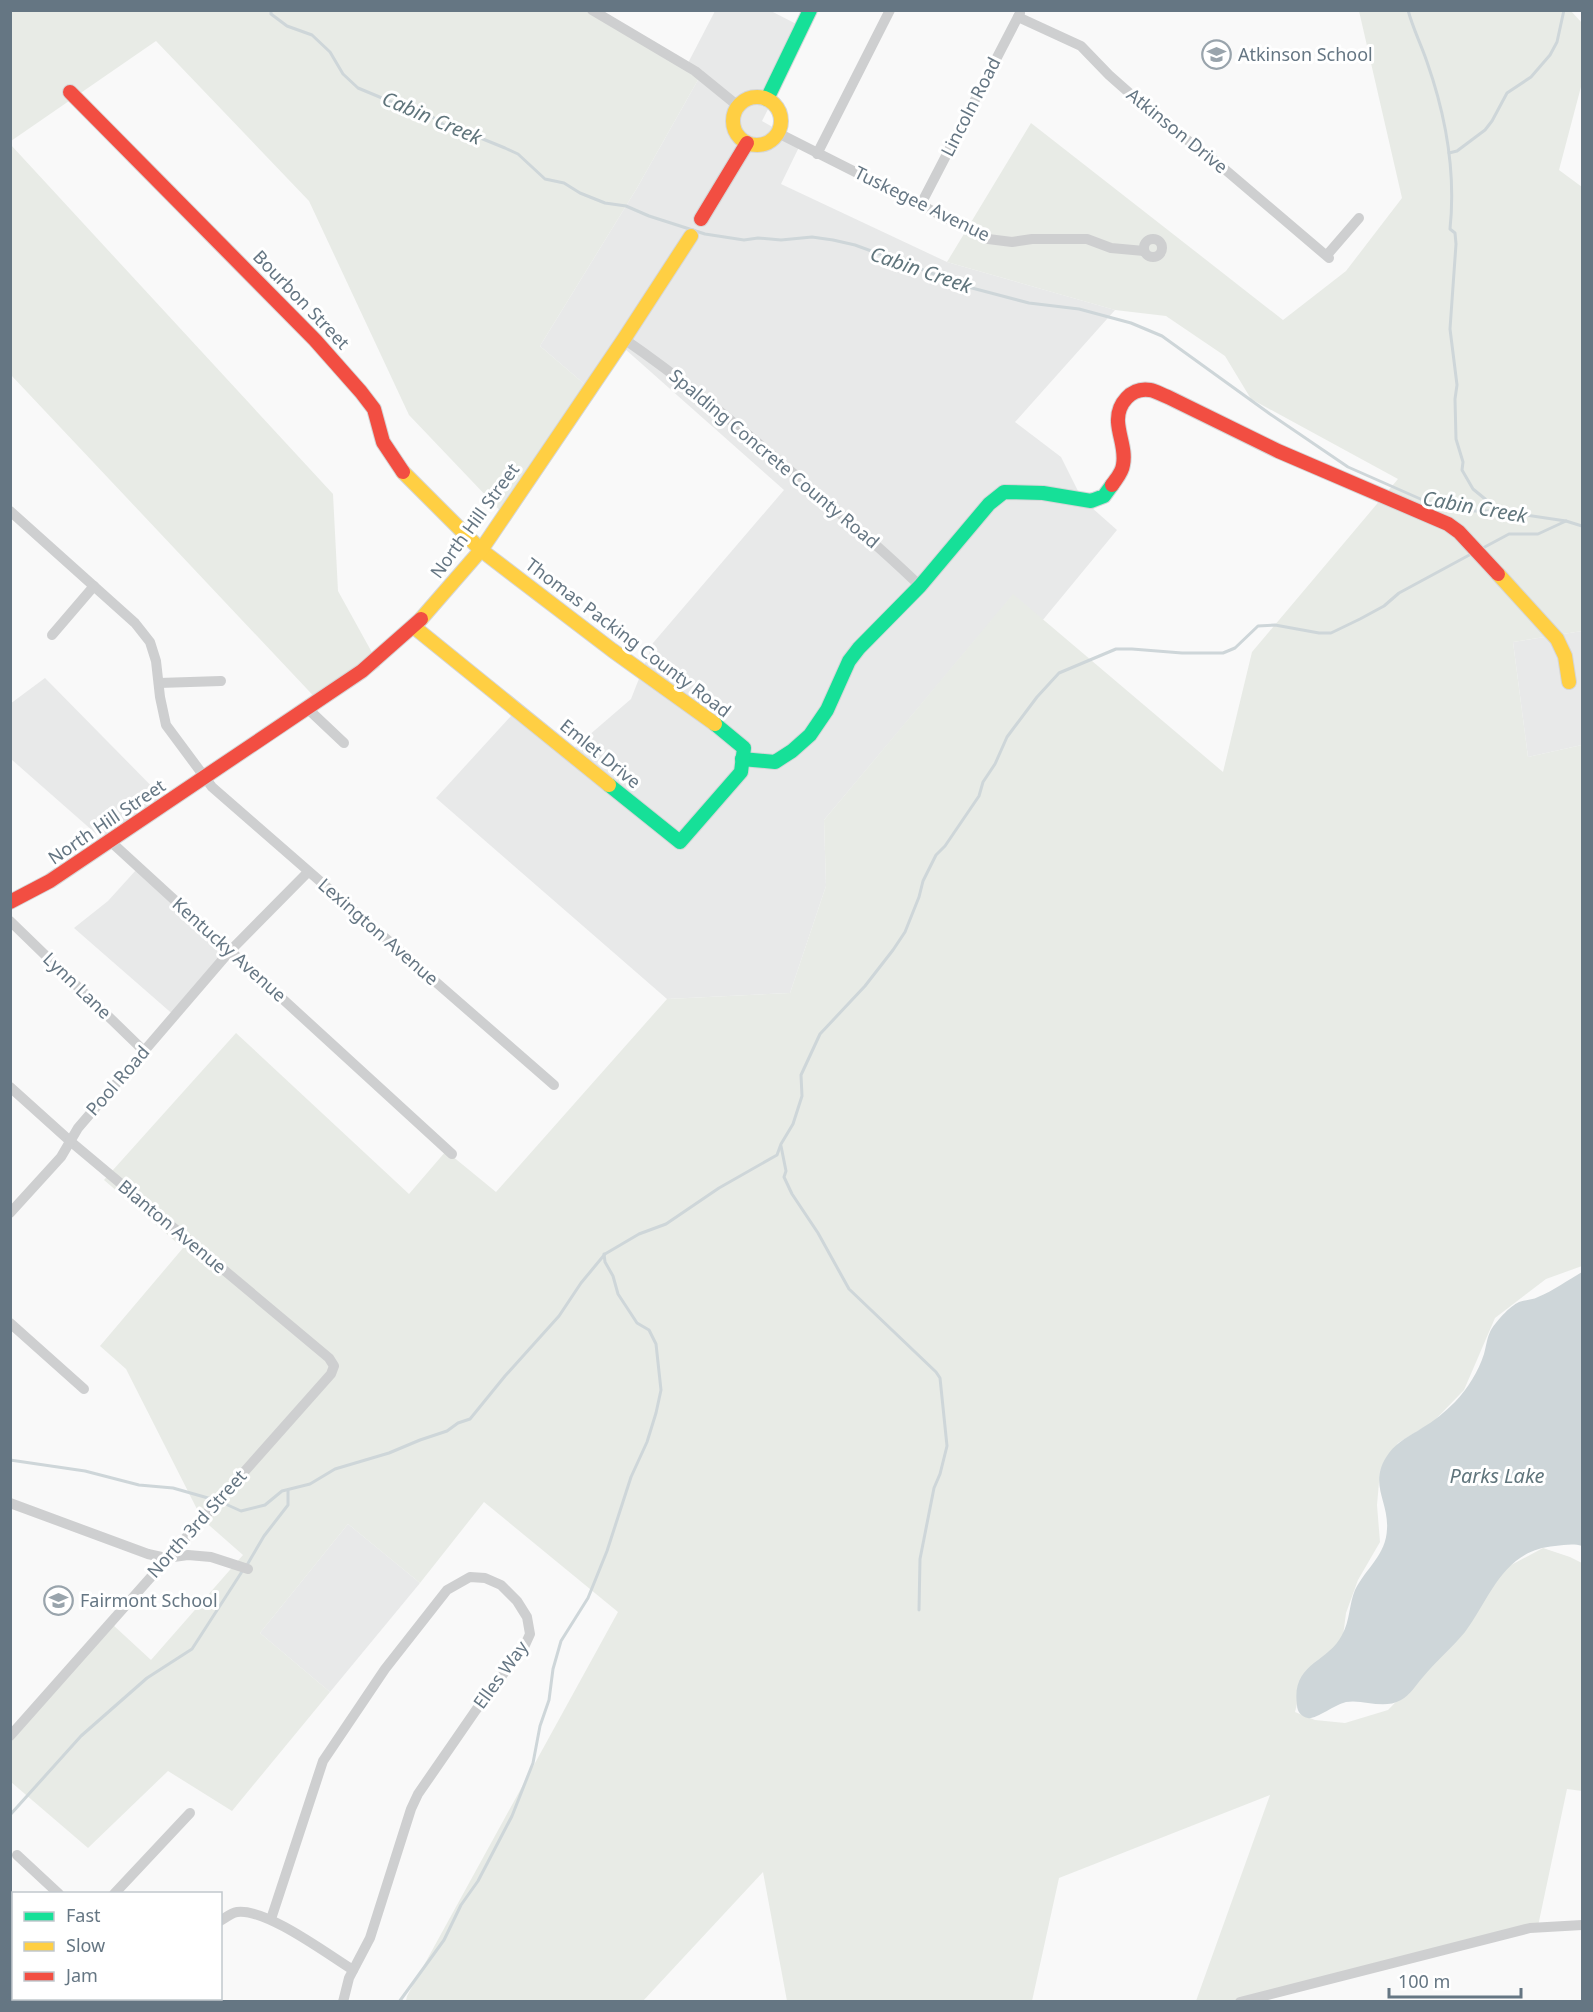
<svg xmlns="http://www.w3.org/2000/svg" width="1593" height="2012" viewBox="0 0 1593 2012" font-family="'Noto Sans',sans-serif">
<rect width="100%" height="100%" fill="#f9f9f9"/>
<g fill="#e8e9e9">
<path d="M715,11H771L808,30L762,121L801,143L781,184L947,262L1115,310L1015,422L1061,457L1082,499L1117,530L1042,621L1013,595L824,820L826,886L790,993L667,999L436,798L520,706L573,749L631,699L653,643L784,490L625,349L596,394L540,346L637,188L703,71L688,63Z"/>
<path d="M1582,631V745L1528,757L1513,642Z"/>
<path d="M45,678L170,805L110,846L11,759L10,704Z"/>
<path d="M137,869L232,952L176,1017L74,928L108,901Z"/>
<path d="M348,1524L420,1583L330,1692L260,1633Z"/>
</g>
<g fill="#e8ebe6">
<path d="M11,11H595L703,71L637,188L540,346L596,394L510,521L409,415L309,201L156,41L11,141Z"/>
<path d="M1359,11H1571L1582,23V83L1559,170L1582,187V631L1513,642L1528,757L1582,745V1266L1546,1279L1495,1318L1464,1390L1433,1422L1398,1443L1380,1471L1377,1505L1380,1542L1358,1580L1346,1613L1342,1644L1303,1680L1295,1712L1315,1720L1345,1723L1388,1710L1453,1643L1498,1572L1543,1548L1570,1557L1582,1563V1791L1567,1789L1538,1926L1240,2001H1196L1270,1795L1059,1878L1032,2001H787L763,1872L643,2001H406L407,1996L618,1612L484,1502L420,1583L348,1524L260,1633L330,1692L232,1811L168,1771L88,1848L11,1782V1740L112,1624L151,1660L243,1555L202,1519L126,1369L100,1346L183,1248L104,1180L236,1033L409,1194L446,1151L496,1192L667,999L790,993L826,886L824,820L1013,594L1223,772L1252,652L1398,479L1251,399L1225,356L1166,316L1115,310L947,262L1031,123L1283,320L1346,271L1402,198Z"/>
<path d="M11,145L333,494L338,591L380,667L323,706L11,375Z"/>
</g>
<path fill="#ced6d9" d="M1582,1272V1546C1573,1543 1565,1545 1555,1546C1503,1550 1491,1597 1465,1632C1452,1648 1436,1661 1423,1677C1416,1685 1410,1695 1401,1700C1383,1710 1364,1699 1346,1702C1334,1705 1315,1720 1308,1718C1302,1717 1297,1712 1297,1705C1291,1663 1328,1663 1342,1635C1350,1621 1349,1604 1355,1590C1366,1568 1386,1555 1387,1529C1389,1500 1367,1483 1389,1453C1398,1441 1410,1436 1422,1428C1434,1421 1445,1412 1455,1402C1468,1388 1478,1372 1484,1354C1486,1347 1487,1338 1490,1332C1495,1322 1510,1306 1519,1302C1525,1300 1532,1300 1538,1297C1553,1291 1568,1280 1582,1272Z"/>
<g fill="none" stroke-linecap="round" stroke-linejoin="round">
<g stroke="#ced6d9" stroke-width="3">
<path d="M271,10V14L287,26L312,35L330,52L343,74L358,88L394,103L425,112L456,133L478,137L505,148L518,154L545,179L564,183L580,193L605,203L626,206L649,216L705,234L744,240L758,238L781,240L812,237L833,240L855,245L972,288L1029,303L1079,309L1131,323L1162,336L1270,414L1348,467L1425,501L1473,511H1499L1566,521L1582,526"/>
<path d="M1408,10C1413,29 1421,44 1427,62C1446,116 1456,172 1450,229L1455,233L1456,244L1450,329L1457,385L1455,399L1456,439L1463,462L1462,470L1473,489L1490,503L1494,511"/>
<path d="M1449,153L1457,151L1485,130L1492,121L1507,93L1531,77L1550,55L1557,42L1564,10"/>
<path d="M1481,549L1509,534H1538L1566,521"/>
<path d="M781,1146L786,1171L784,1177L792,1194L818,1233L849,1289L936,1372L940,1378L947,1446L940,1474L934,1488L920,1559L919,1610"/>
<path d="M10,1460L85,1471L139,1485L173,1488L215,1500"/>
<path d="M221,1502L241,1511L265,1505L282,1491L310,1484L335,1469L389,1453L420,1440L447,1431L458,1423L470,1419L505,1376L559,1316L581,1283L605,1254L639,1234L666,1224L719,1188L777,1155L781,1144L793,1124L802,1096L801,1075L820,1034L865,986L893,950L905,932L919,897L923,881L936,855L945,846L979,796L983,782L995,764L1007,737L1037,697L1059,673L1116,649H1132L1182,653H1223L1235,648L1258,626L1275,625L1319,633H1331L1360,619L1384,606L1399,593L1473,553"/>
<path d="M247,1565L264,1536L288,1505V1490"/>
<path d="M10,1815L81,1736L147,1678L192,1649L243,1570"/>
<path d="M399,2002L444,1940L461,1905L478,1881L512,1816L533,1763L540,1726L549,1700L553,1669L561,1641L588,1598L607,1551L631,1477L647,1442L656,1413L661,1390L656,1344L649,1330L637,1323L618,1294L613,1276L605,1262L604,1254"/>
</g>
<defs>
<g id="fast">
<path d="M767,99L810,10"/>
<path d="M742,759L775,762L792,751L810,735L827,710L849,661L859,648L920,586L989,504L1004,492L1043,493L1091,501L1104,496L1112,485"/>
<path d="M609,785L680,842L741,772L744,748L715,724"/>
</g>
<g id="slow">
<circle cx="757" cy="121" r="24"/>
<path d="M403,472L481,550L612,650L715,724"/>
<path d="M1498,574L1557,639L1565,656L1569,682"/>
<path d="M421,619L481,550L624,339L691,236"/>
<path d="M414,627L609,785"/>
</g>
<g id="jam">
<path d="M70,92L315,340L361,392L374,409L383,442L403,472"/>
<path d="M701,219L747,143"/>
<path d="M1112,485C1116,479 1122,473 1123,465C1126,450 1119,437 1118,422C1117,404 1131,387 1150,390C1156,391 1162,395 1168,397L1278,451L1448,524L1459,532L1498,574"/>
<path d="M10,902L50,881L362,671L421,619"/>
</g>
</defs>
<use href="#fast" stroke="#d5d6d7" stroke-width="16"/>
<use href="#slow" stroke="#d5d6d7" stroke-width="16"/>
<use href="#jam" stroke="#d5d6d7" stroke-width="16"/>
<g stroke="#cecfd0" stroke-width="10">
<path d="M592,10L695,71L738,106"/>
<path d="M1018,17L1081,46L1109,75L1161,121L1208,155L1329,258"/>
<path d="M778,133L988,239L1012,242L1032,239H1087L1111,248L1144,251"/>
<path d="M817,154L890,10"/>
<path d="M921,204L1020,13"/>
<circle cx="1153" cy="248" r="9"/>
<path d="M1327,255L1359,218"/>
<path d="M624,339C681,378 733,422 786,467C831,506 877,544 920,586"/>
<path d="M10,511L135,623L150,642L156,661L160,697L166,725L212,787L554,1085"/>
<path d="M52,635L94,586"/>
<path d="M159,683L221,681"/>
<path d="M308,709L344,743"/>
<path d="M110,841L452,1154"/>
<path d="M10,921L144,1051"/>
<path d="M10,1087L70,1141L329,1358L334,1366L331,1374L10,1736"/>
<path d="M10,1213L61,1157L78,1128L230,951L308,872"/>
<path d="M10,1323L84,1389"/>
<path d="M10,1503L148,1554L166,1558L188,1555L211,1557L248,1569"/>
<path d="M17,1855L59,1894"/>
<path d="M114,1894L190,1813"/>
<path d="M271,1919L323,1761L385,1669L447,1590L470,1577L485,1578L501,1585L517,1601L527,1617L530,1634L525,1645L476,1710L418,1794L411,1809L370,1938L349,1978L343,2002"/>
<path d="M220,1921C225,1918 231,1913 237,1912C266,1908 327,1954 353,1970"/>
<path d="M10,1985L14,1988"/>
<path d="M10,2000L14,1997"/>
<path d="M166,2002L167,1998"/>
<path d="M1240,2002L1530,1928L1582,1925"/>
</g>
<use href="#fast" stroke="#16e098" stroke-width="14"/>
<use href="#slow" stroke="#ffcf43" stroke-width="14"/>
<use href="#jam" stroke="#f24e42" stroke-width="14"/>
</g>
<defs>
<symbol id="school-ring" viewBox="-11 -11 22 22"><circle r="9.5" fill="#fff" stroke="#99a4ac" stroke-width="1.5"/><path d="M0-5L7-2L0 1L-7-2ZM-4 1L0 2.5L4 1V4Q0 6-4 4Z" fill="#99a4ac"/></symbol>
</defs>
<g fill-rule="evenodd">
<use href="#school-ring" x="1200" y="38" width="33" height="33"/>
<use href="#school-ring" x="42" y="1584" width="33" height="33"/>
</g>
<g text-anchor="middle" stroke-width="6" stroke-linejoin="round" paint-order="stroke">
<g font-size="18" fill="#657683" stroke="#fff" text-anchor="start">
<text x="1238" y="61">Atkinson School</text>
<text x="80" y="1607">Fairmont School</text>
</g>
<g font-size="18" fill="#657683" stroke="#fff">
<text transform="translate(971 107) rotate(-63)" y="6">Lincoln Road</text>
<text transform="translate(1177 131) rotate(39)" y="6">Atkinson Drive</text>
<text transform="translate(922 204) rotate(26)" y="6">Tuskegee Avenue</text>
<text transform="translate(301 300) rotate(46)" y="6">Bourbon Street</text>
<text transform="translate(774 459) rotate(40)" y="6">Spalding Concrete County Road</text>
<text transform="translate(475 521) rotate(-54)" y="6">North Hill Street</text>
<text transform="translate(628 638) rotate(37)" y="6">Thomas Packing County Road</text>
<text transform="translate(600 754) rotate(39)" y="6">Emlet Drive</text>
<text transform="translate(107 822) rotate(-34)" y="6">North Hill Street</text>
<text transform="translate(378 932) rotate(41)" y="6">Lexington Avenue</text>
<text transform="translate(229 950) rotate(42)" y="6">Kentucky Avenue</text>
<text transform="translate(77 986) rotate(44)" y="6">Lynn Lane</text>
<text transform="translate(118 1081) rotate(-49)" y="6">Pool Road</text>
<text transform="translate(172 1227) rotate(40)" y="6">Blanton Avenue</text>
<text transform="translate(197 1524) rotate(-48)" y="6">North 3rd Street</text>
<text transform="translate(501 1675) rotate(-54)" y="6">Elles Way</text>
</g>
<g font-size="20" font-style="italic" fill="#60757c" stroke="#fff">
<text transform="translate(432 118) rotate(23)" y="7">Cabin Creek</text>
<text transform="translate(921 270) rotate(19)" y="7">Cabin Creek</text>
<text transform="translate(1475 507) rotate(10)" y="7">Cabin Creek</text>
<text x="1497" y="1483">Parks Lake</text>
</g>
</g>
<rect width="1593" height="2012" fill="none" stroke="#657683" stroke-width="24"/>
<rect x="12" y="1892" width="210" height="108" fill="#ffffff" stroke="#c1c8cd" stroke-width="1.5"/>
<rect x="24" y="1912" width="30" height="9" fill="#16e098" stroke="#c1c8cd" stroke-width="1.5"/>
<text x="66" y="1922" font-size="18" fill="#657683">Fast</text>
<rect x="24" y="1942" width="30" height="9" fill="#ffcf43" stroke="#c1c8cd" stroke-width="1.5"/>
<text x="66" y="1952" font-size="18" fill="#657683">Slow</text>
<rect x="24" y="1972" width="30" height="9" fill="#f24e42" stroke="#c1c8cd" stroke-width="1.5"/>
<text x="66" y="1982" font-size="18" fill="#657683">Jam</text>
<path d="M1389 1988v9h132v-9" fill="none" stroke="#657683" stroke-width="3"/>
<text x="1398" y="1988" font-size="18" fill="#657683" stroke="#ffffff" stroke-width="4.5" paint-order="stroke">100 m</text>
</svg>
